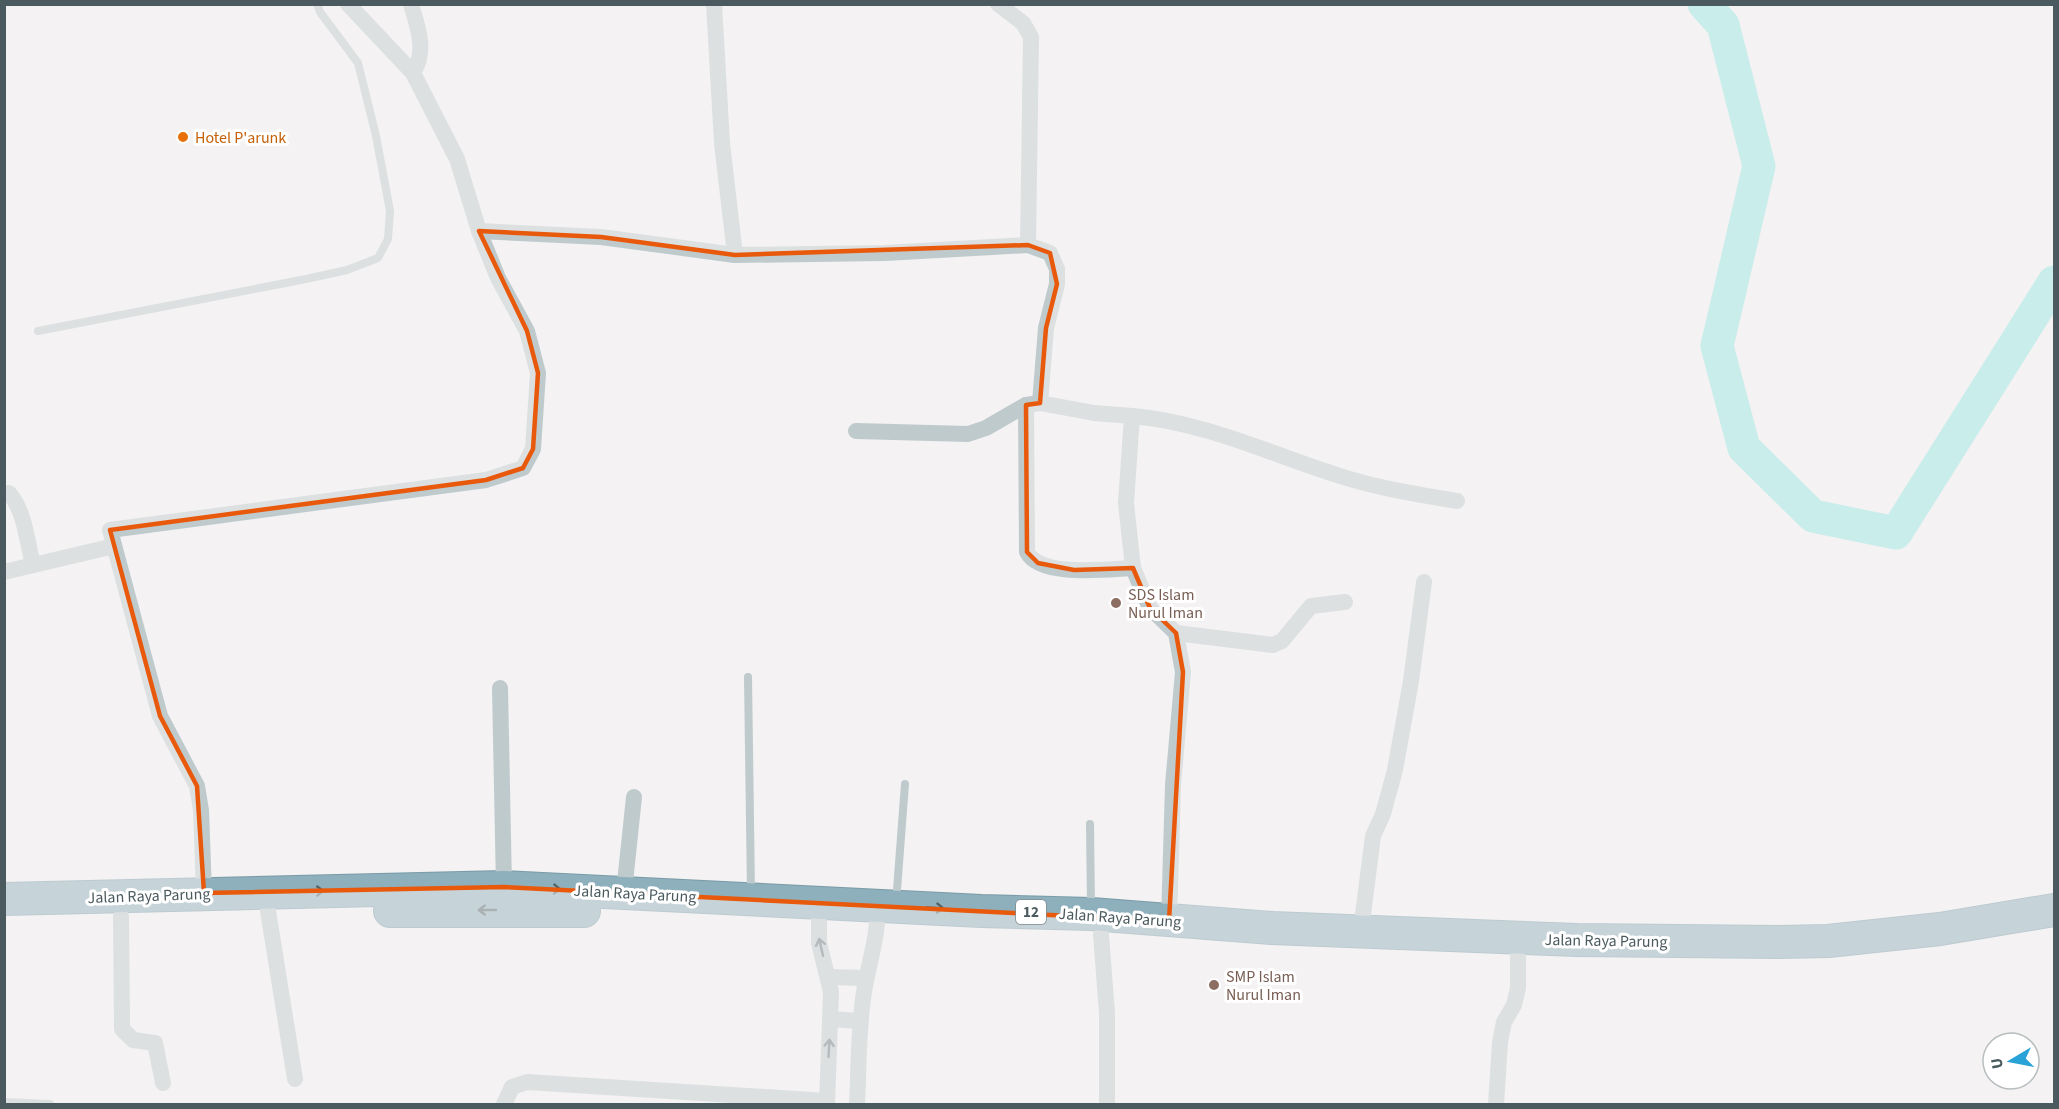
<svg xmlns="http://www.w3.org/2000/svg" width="2059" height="1109" viewBox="0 0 2059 1109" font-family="'Source Sans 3',sans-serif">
<rect width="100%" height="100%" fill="#f4f2f2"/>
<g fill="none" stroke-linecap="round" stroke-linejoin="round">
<path stroke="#96e6e1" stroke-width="33" d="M1704,4L1723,25L1759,166L1717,346L1744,448L1813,516L1896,533L2054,282"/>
<defs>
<g id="highway">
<path d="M4,899L504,887L981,911L1091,914L1272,928L1577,940L1779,942L1828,941L1940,929L2054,910"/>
<path d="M390,911H584"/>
</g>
</defs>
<use href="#highway" stroke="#799ba7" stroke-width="34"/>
<g stroke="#bfcacd" stroke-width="8">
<path d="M38,331L306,279L347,270L378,258L388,239L390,211L376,136L358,63L320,12L317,4"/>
<path d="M748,677L751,893"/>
<path d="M1090,824L1091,907"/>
<path d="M896,903L905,784"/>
<path d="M4,1102L50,1104"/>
</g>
<g stroke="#bfcacd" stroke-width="16">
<path d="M411,4C418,28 427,51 413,73"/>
<path d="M714,4L722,143L735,255L885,253L1028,245L1050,253L1057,269V284L1046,328L1040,403"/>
<path d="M998,4L1023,23L1031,37L1028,245"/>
<path d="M479,231L601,237L735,255"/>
<path d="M1026,405L1027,552C1040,578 1108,569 1133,568"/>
<path d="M1132,416C1204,422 1268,453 1337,475C1376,488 1416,494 1457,501"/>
<path d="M856,431L968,434L986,428L1026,405L1040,403L1094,413L1132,416L1126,503L1133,568L1150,608L1176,633L1183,672L1173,785L1169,921"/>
<path d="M4,493H9C25,511 27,542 33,565"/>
<path d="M4,572L114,546"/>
<path d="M1176,633L1273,645L1282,641L1311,606L1345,602"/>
<path d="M500,688L504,887"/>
<path d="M624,892L634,797"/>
<path d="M204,893L201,810L197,786L160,716L110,530L486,480L523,468L533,449L538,373L527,331L498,278L479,231L457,159L413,73L348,4"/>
<path d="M819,902V943L831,992L827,1104"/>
<path d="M268,911L295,1079"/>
<path d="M121,916L122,1029L133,1040L155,1043L163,1083"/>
<path d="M1361,930L1373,836L1383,814L1395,770L1411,681L1424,582"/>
<path d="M1101,935L1107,1013V1104"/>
<path d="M828,977L866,978"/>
<path d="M831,1019L860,1021"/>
<path d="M504,1104L512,1087L527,1082L827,1101"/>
<path d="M857,1104C859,1067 858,1029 864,992C869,961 878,938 878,905"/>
<path d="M1496,1104L1500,1042L1504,1022L1514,1005L1518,988V957"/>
</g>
<use href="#highway" stroke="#8eb0bc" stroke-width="32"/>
</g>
<defs><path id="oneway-shaft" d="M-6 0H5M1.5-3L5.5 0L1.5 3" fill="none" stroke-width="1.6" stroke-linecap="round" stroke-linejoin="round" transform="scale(1.5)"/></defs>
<g stroke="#526367">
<use href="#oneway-shaft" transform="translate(552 889) rotate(3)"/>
<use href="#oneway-shaft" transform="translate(315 891) rotate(-1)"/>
<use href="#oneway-shaft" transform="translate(935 908) rotate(3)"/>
<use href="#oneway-shaft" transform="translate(487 910) rotate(180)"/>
</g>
<g stroke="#68767a">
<use href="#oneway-shaft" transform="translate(821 947) rotate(-103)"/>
<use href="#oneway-shaft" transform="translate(829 1048) rotate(-87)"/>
</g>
<path d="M0 0H2059V1109H0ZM479,231L601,237L735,255L1028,245L1050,253L1057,284L1046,328L1040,403L1026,405L1027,552L1038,563L1074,570L1133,568L1150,608L1176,633L1183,672L1169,921L504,887L204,893L197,786L160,716L110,530L486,480L523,468L533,449L538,373L527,331Z" fill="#f4f2f2" fill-opacity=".55" fill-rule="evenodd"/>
<path fill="none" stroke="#e8590c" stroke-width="4.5" stroke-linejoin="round" d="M479,231L601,237L735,255L1028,245L1050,253L1057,284L1046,328L1040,403L1026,405L1027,552L1038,563L1074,570L1133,568L1150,608L1176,633L1183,672L1169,921L504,887L204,893L197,786L160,716L110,530L486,480L523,468L533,449L538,373L527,331Z"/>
<circle fill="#e8710a" stroke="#fff" stroke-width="2" cx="183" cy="137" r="6"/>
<g fill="#8d6e63" stroke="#fff" stroke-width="2">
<circle cx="1116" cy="603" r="6"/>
<circle cx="1214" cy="985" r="6"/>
</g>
<g text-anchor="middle" stroke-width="6" stroke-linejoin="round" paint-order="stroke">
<rect fill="#fff" stroke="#818c8e" stroke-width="1.5" x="1016" y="900" width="30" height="24" rx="4.5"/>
<g font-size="15" font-weight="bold" fill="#4b5a5e">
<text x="1031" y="917">12</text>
</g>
<g font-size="16" fill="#c56008" stroke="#fff" text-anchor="start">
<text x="195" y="143">Hotel P'arunk</text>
</g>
<g font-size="16" fill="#785e54" stroke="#fff" text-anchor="start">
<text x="1128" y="600">SDS Islam<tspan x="1128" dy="18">Nurul Iman</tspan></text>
<text x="1226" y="982">SMP Islam<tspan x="1226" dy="18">Nurul Iman</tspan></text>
</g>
<g font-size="16" fill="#4b5a5e" stroke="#fff">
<text transform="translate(635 893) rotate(3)" y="6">Jalan Raya Parung</text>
<text transform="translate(149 895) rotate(-2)" y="6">Jalan Raya Parung</text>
<text transform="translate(1120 917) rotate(4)" y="6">Jalan Raya Parung</text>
<text transform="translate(1606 940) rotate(1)" y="6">Jalan Raya Parung</text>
</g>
</g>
<rect width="2059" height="1109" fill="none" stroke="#4b5a5e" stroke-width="12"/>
<g transform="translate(2011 1061) rotate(260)"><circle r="28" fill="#ffffff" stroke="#b7bdbf" stroke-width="1.5"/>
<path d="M0-4.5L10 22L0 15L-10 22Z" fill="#29a2d7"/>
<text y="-9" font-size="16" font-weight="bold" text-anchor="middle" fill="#4b5a5e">U</text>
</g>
</svg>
